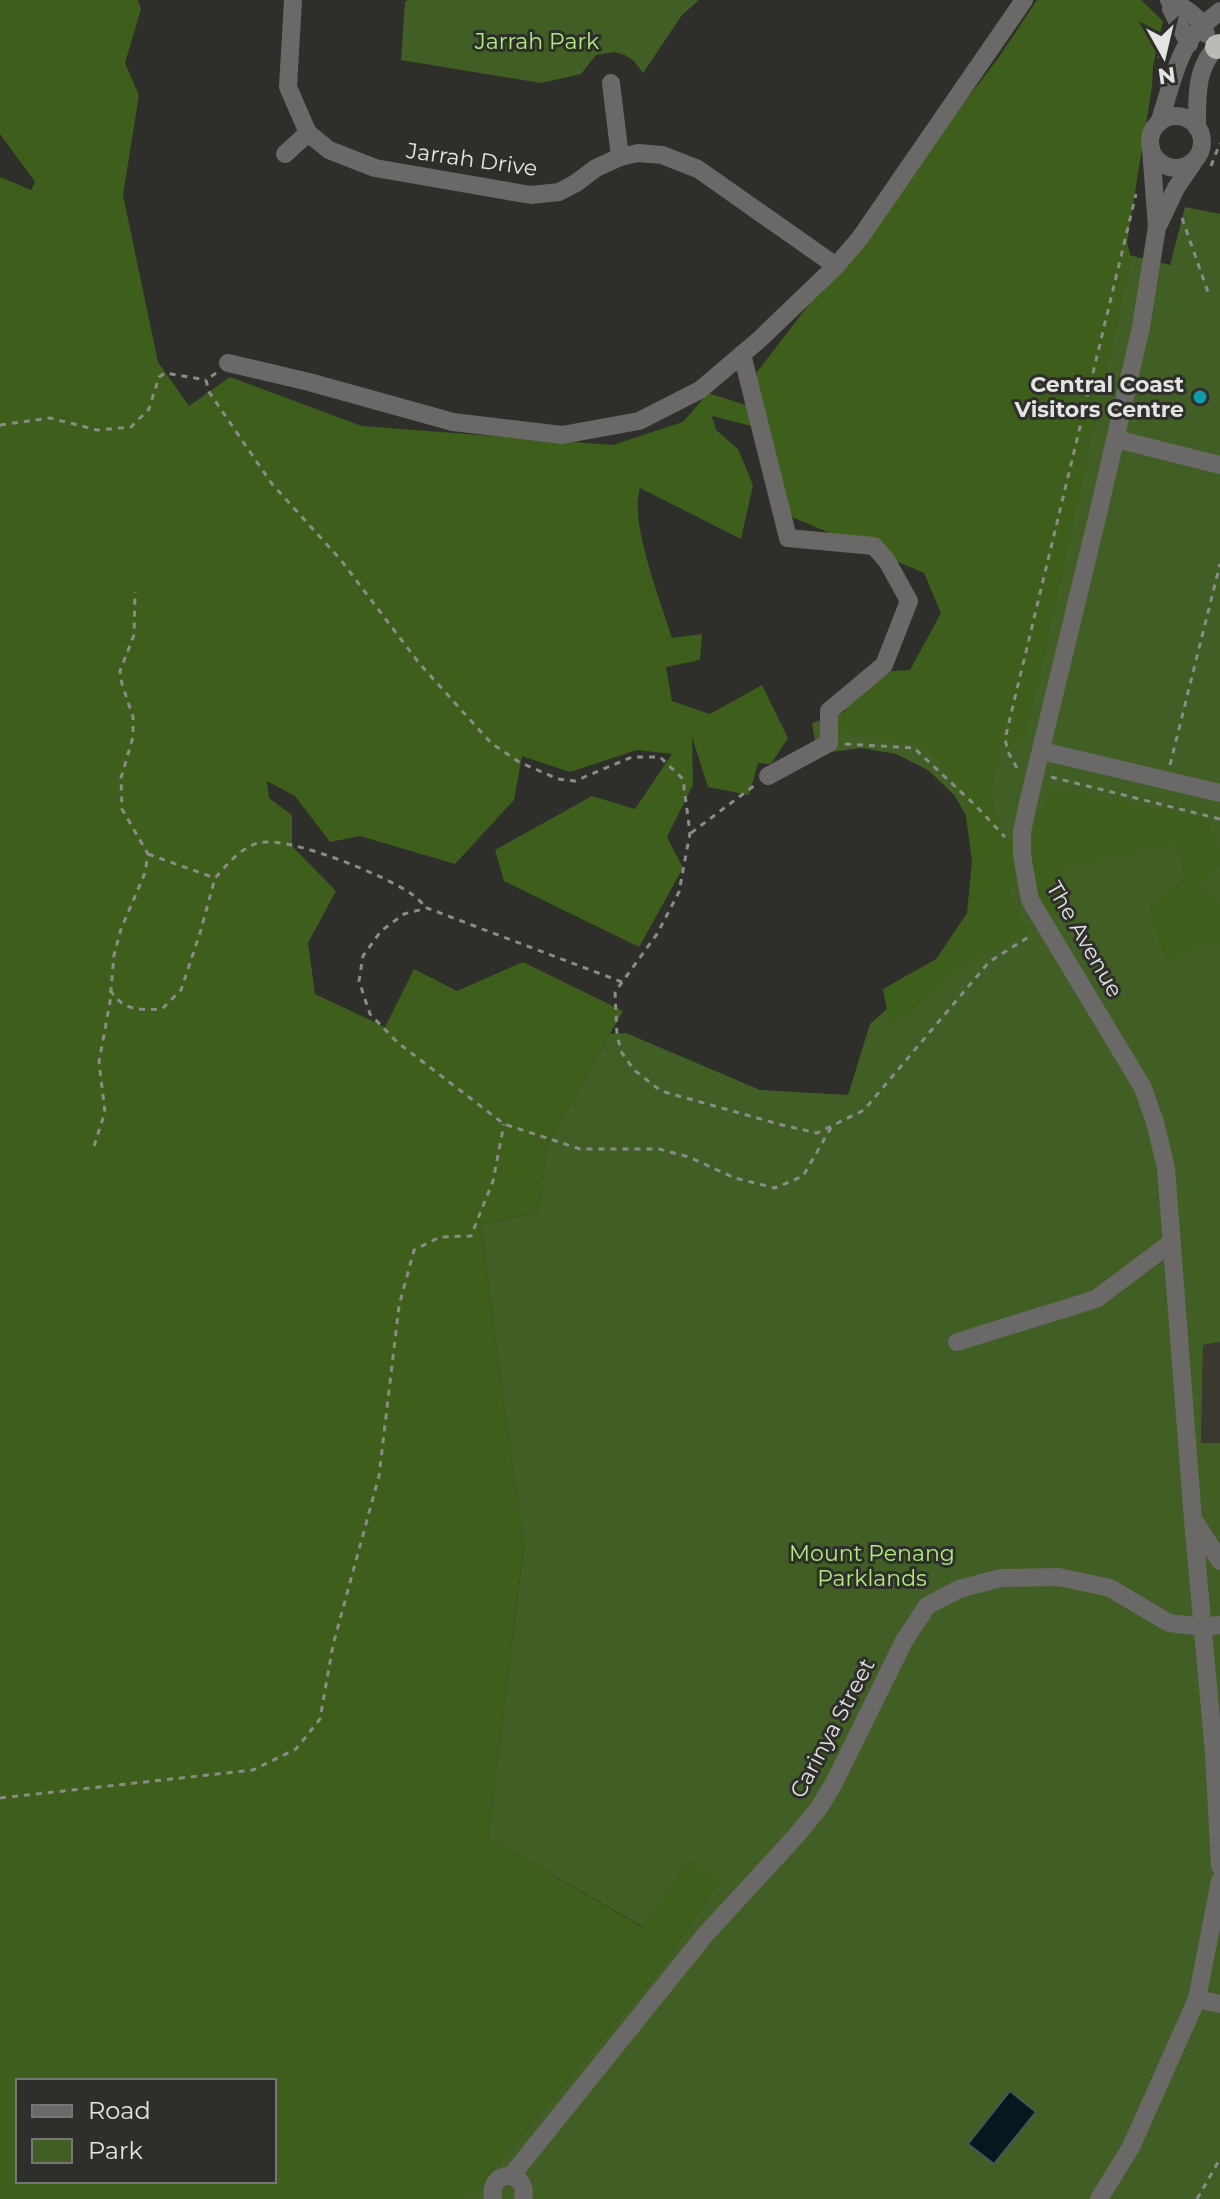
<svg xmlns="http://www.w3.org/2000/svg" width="1220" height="2199" viewBox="0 0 1220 2199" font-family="Montserrat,sans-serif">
<rect width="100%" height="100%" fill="#2e2e2b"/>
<path fill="#3a382f" d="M1220,1342V1443L1201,1444L1203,1345Z"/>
<g fill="#415e24">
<path d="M408,0H699L682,15L643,73L634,61L625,55L614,52L596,55L581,74L541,83L401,60L405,2Z"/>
<path d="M1185,207L1220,214V1342L1203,1345L1201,1443H1220V2199H460L479,2186L656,1975L719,1882L688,1862L643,1927L488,1838L524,1545L506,1420L481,1224L538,1213L547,1144L610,1034L626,1033L760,1090L848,1095L870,1024L952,952L980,894L972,825L954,795L928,770L896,754L861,748L817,754L812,723L899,693L960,616L1100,248L1170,265Z"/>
</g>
<path fill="#3e5e1c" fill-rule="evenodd" d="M0,0H138L141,9L125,63L139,95L123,195L158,362L189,406L230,377L362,426L613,445L683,422L708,393L752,407L757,372L999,57L1037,0H1141L1163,21L1153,66L1152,87L1127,242L1131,259L1026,736L1000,749L991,795L1004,840L1027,843L1053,787L1207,820L1220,856V863L1198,887L1220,903V948L1211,939L1166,963L1149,908L1185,878L1177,843L1062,868L1064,919L1042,907L1028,860L1009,891L1029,934L1004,946L974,957L890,1028L883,989L936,959L967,913L972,861L964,802L959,784L924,746L838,731L847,703L874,672L910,670L941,613L924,573L792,517L763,429L712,416L716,430L738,449L753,485L741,539L640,488C629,522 661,602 672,638L702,634L700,660L666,667L672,701L710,714L762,685L788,738L771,764L758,763L749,795L708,787L692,737L693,785L667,837L683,868L639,947L504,881L495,850L592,796L635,809L672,754L637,750L570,772L522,756L514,800L455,864L360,836L330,842L295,796L267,781L269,798L292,815V846L336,891L308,943L315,994L385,1027L414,969L457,991L523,962L623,1011L547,1144L538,1213L481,1224L506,1420L524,1544L488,1838L642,1927L688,1862L720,1881L656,1975L479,2186L461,2199H0V177L31,190L35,182L0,134ZM18,2081H274V2181H18Z"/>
<path fill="#08171e" stroke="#4a5458" stroke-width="2" d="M1010,2091L1036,2112L994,2164L968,2144Z"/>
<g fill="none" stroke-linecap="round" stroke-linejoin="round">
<g stroke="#8b8b88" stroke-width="3" stroke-dasharray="6 6" stroke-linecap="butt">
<path d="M1159,58L1166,39"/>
<path d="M1211,166L1220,143"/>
<path d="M1182,218L1209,295"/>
<path d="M216,373L206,380L209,392L272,484L340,559L419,663L491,743L519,762L558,779L575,781L632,757H660L683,779L690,833L679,892L657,934L615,992L617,1036L622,1053L634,1070L661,1091L782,1125L817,1133L864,1110L989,962L1030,936"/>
<path d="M0,425L50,418L97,430L131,427L149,409L159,377L165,373L206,380"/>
<path d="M845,744L914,748L976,806L1005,837"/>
<path d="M1170,765L1220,564"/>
<path d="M1017,768L1008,752L1005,739L1136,194"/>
<path d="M1051,777L1220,819"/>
<path d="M691,833L755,785"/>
<path d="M148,854L215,878C227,865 240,848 258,843C288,835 387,876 413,895C418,898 422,904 427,908"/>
<path d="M622,982L427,908L404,914L381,931L363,956L359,981L370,1014L397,1042L504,1124L580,1149H659L689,1157L735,1178L775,1188L803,1176L832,1126"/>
<path d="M110,990C124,1011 138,1010 162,1009L181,990L200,933L215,878"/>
<path d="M94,1146L105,1112L99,1062L110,1002L114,955L121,929L145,873L148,854L122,809L121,778L133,737V717L122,684L120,671L134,635L135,592"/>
<path d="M0,1798L253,1770L296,1749L320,1719L333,1645L379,1476L399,1306L414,1250L440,1237L471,1236L493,1181L504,1124"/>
<path d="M1197,2199L1220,2159"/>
</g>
<g stroke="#6a6968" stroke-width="18">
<path d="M293,0L288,87L308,133L329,150L375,168L531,195L559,192L576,183L596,168L620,157L638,153L662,155L698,169L836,266"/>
<path d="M1169,0C1185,8 1200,16 1206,34"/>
<path d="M1172,2L1171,9L1189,44"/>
<path d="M611,83L620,157"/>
<circle cx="1176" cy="142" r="26"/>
<path d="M1159,123C1168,97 1177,53 1195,33C1202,25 1212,18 1220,11"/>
<path d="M1197,128C1197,98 1195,65 1220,44"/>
<path d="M1151,149L1157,227L1141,327L1098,514L1028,803L1022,832V855L1030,900L1143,1088L1155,1122L1166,1168L1193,1520L1214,1753L1220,1866"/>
<path d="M285,154L308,133"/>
<path d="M1159,224L1176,188L1193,163"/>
<path d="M742,354L788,538L874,546L887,561L909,601L884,665L829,711V743L768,776"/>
<path d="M228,363L309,382L453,422L562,435L639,421L700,390L760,339L836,266L860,238L1024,0"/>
<path d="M1116,439L1220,465"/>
<path d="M1042,751L1220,793"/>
<path d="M957,1342L1096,1299L1172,1242"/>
<path d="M1195,1522L1220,1561"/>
<path d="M1197,1999L1220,2004"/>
<path d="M511,2176L705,1935L796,1836L819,1808L834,1783L904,1641L927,1606L959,1589L1001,1578L1059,1577L1110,1588L1169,1623L1204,1627L1220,1625"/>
<path d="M493,2199C487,2168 530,2169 523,2199"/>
<path d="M1099,2199L1131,2147L1197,1999L1220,1881"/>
</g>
<path stroke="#bcbab7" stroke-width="24" d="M1217,47L1220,46"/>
</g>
<circle fill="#0f9aa8" stroke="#2e2e2b" stroke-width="3" cx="1200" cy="397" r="8"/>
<g text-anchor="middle" stroke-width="6" stroke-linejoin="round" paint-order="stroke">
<g font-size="22" fill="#b1eb7a" stroke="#2e2e2b">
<text x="537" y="49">Jarrah Park</text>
<text x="872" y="1561">Mount Penang<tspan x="872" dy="25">Parklands</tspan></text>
</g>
<g font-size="22" fill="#e3e3e1" stroke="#2e2e2b">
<text transform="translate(472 159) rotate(8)" y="8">Jarrah Drive</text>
<text transform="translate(1085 939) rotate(60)" y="8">The Avenue</text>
<text transform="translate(832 1728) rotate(-62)" y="8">Carinya Street</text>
</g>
<g font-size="22" font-weight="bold" fill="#e3e3e1" stroke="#2e2e2b" text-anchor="end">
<text x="1184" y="392">Central Coast<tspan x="1184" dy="25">Visitors Centre</tspan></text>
</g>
</g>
<rect x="16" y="2079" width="260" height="104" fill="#2e2e2b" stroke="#767674" stroke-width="2"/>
<rect x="32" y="2105" width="40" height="12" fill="#6a6968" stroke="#767674" stroke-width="2"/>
<text x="88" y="2119" font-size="24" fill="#e3e3e1">Road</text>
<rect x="32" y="2139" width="40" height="24" fill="#415e24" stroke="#767674" stroke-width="2"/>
<text x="88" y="2159" font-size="24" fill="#e3e3e1">Park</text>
<g transform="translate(1164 56) rotate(172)" stroke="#2e2e2b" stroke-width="6" paint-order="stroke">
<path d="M0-6L14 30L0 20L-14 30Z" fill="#e3e3e1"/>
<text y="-12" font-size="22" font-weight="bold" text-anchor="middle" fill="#e3e3e1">N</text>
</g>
</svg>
